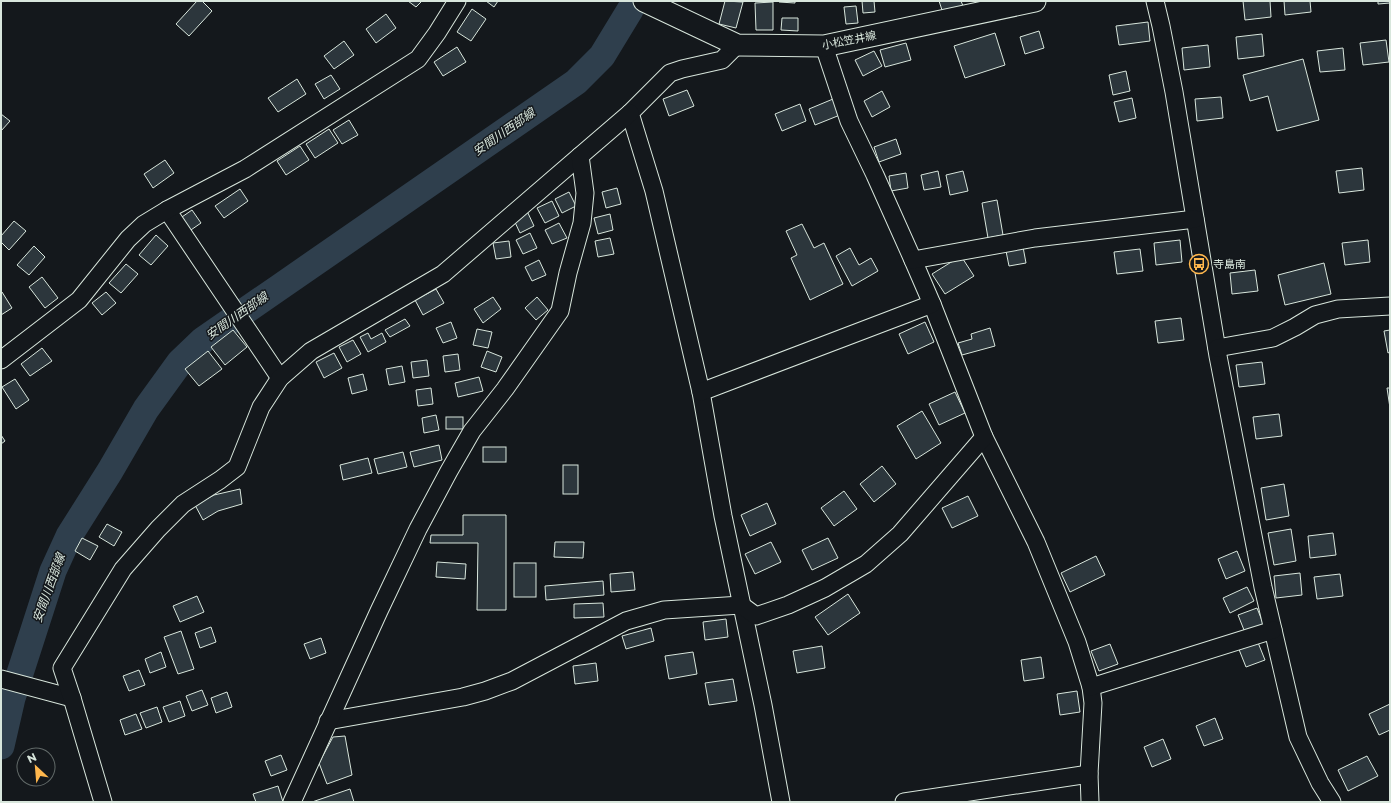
<svg xmlns="http://www.w3.org/2000/svg" width="1391" height="803" viewBox="0 0 1391 803" font-family="Montserrat,'Noto Sans JP',sans-serif">
<rect width="100%" height="100%" fill="#14181c"/>
<g fill="none" stroke-linecap="round" stroke-linejoin="round">
<path stroke="#2f3f4d" stroke-width="27" d="M1,746L12,698L53,571L69,536L110,471L146,409L180,362L203,340L277,289L576,82L602,56L630,10"/>
</g>
<g fill="#2c363c" stroke="#d8e6dc">
<path d="M197,1H202L212,11L189,36L176,24Z"/>
<path d="M408,1H422L416,7Z"/>
<path d="M486,1H498L494,7Z"/>
<path d="M725,1L743,2L736,28L719,24Z"/>
<path d="M779,1H795V3L779,2Z"/>
<path d="M862,1H874L875,12L863,13Z"/>
<path d="M939,1H961L963,6L943,13Z"/>
<path d="M1243,1H1270L1271,17L1245,20Z"/>
<path d="M1284,1H1310L1311,12L1285,15Z"/>
<path d="M1378,1H1390V3L1378,4Z"/>
<path d="M773,2V30H756L755,3Z"/>
<path d="M856,6L858,23L846,24L844,7Z"/>
<path d="M472,9L486,19L471,41L457,32Z"/>
<path d="M386,14L396,28L376,43L366,29Z"/>
<path d="M782,18H798V31L781,30Z"/>
<path d="M1148,22L1150,41L1119,45L1116,26Z"/>
<path d="M1039,31L1044,48L1025,54L1020,37Z"/>
<path d="M995,33L1005,65L965,78L954,46Z"/>
<path d="M1262,34L1264,56L1238,59L1236,37Z"/>
<path d="M1386,40L1389,62L1363,65L1360,43Z"/>
<path d="M344,41L354,55L334,69L324,56Z"/>
<path d="M906,43L911,60L885,67L880,50Z"/>
<path d="M1208,45L1210,67L1184,70L1182,48Z"/>
<path d="M457,47L466,62L443,76L434,62Z"/>
<path d="M1343,48L1345,70L1320,72L1317,51Z"/>
<path d="M874,51L882,66L863,76L855,60Z"/>
<path d="M1303,59L1319,120L1277,131L1268,96L1250,101L1243,75Z"/>
<path d="M1126,71L1130,91L1113,95L1109,75Z"/>
<path d="M331,75L340,89L324,99L315,84Z"/>
<path d="M297,79L306,94L278,112L268,98Z"/>
<path d="M687,90L694,106L669,116L663,99Z"/>
<path d="M882,91L890,107L872,117L864,101Z"/>
<path d="M1221,97L1223,118L1197,121L1195,99Z"/>
<path d="M1132,98L1136,118L1119,122L1114,102Z"/>
<path d="M833,99L840,115L815,125L809,109Z"/>
<path d="M800,104L806,121L782,131L775,114Z"/>
<path d="M1,114L10,121L1,131Z"/>
<path d="M349,120L358,135L342,144L333,130Z"/>
<path d="M329,129L338,143L315,158L306,144Z"/>
<path d="M896,139L901,154L879,162L874,147Z"/>
<path d="M300,146L309,160L286,175L277,161Z"/>
<path d="M165,160L174,173L153,188L144,174Z"/>
<path d="M1362,168L1364,190L1339,193L1336,171Z"/>
<path d="M938,171L941,187L924,190L921,175Z"/>
<path d="M963,171L968,191L950,195L946,175Z"/>
<path d="M906,173L908,188L891,191L889,176Z"/>
<path d="M617,188L621,204L606,208L602,192Z"/>
<path d="M240,189L248,201L224,218L215,206Z"/>
<path d="M569,192L576,206L562,213L555,199Z"/>
<path d="M997,200L1003,235L988,238L982,203Z"/>
<path d="M552,201L559,216L545,223L537,208Z"/>
<path d="M192,210L201,223L188,232L179,219Z"/>
<path d="M527,211L534,226L520,233L513,218Z"/>
<path d="M610,214L613,230L598,234L594,218Z"/>
<path d="M14,221L26,231L9,250L1,242V236Z"/>
<path d="M559,223L567,238L552,244L545,230Z"/>
<path d="M802,224L814,248L824,243L843,284L810,300L791,258L797,255L786,231Z"/>
<path d="M530,233L537,248L523,254L516,240Z"/>
<path d="M156,235L168,246L151,265L139,255Z"/>
<path d="M610,238L614,254L598,257L595,241Z"/>
<path d="M1180,240L1182,262L1156,265L1154,243Z"/>
<path d="M1368,240L1370,262L1345,265L1342,243Z"/>
<path d="M509,241L511,257L496,259L493,243Z"/>
<path d="M34,246L45,257L29,275L17,265Z"/>
<path d="M1023,247L1026,263L1009,266L1006,251Z"/>
<path d="M850,248L859,265L871,258L878,271L852,286L836,256Z"/>
<path d="M1140,249L1143,271L1117,274L1114,252Z"/>
<path d="M961,256L974,276L945,294L932,274Z"/>
<path d="M539,260L546,275L532,281L525,267Z"/>
<path d="M1324,263L1331,294L1285,305L1278,275Z"/>
<path d="M126,264L138,274L121,293L109,283Z"/>
<path d="M1255,270L1258,291L1232,294L1230,273Z"/>
<path d="M42,277L58,298L45,308L29,287Z"/>
<path d="M436,289L444,303L423,315L415,300Z"/>
<path d="M2,292L12,308L1,315V293Z"/>
<path d="M106,292L116,303L102,315L92,303Z"/>
<path d="M493,297L501,309L483,323L474,309Z"/>
<path d="M537,297L548,310L536,320L525,308Z"/>
<path d="M1181,318L1184,340L1158,343L1155,321Z"/>
<path d="M405,319L410,326L390,337L385,330Z"/>
<path d="M451,322L457,338L443,343L436,328Z"/>
<path d="M925,322L934,342L908,354L899,334Z"/>
<path d="M990,328L995,346L962,355L958,343L972,339L971,334Z"/>
<path d="M477,329L492,332L488,348L473,345Z"/>
<path d="M233,330L247,347L225,365L211,347Z"/>
<path d="M1390,330V352L1388,353L1384,331Z"/>
<path d="M368,333L371,339L382,333L386,342L368,352L360,337Z"/>
<path d="M353,340L361,354L347,362L339,347Z"/>
<path d="M42,348L52,361L30,376L21,364Z"/>
<path d="M208,351L222,369L199,386L185,369Z"/>
<path d="M487,351L502,357L496,372L481,367Z"/>
<path d="M334,353L342,368L324,378L316,362Z"/>
<path d="M458,354L460,370L445,372L443,356Z"/>
<path d="M427,360L429,376L413,378L411,362Z"/>
<path d="M1262,362L1265,384L1239,387L1236,365Z"/>
<path d="M402,366L405,382L389,385L386,369Z"/>
<path d="M363,374L367,390L352,394L348,378Z"/>
<path d="M479,377L483,391L458,397L455,383Z"/>
<path d="M15,379L29,400L16,409L2,387Z"/>
<path d="M431,388L433,404L418,406L416,390Z"/>
<path d="M1387,388H1390V408Z"/>
<path d="M955,392L965,413L939,425L929,404Z"/>
<path d="M922,411L941,443L916,459L897,426Z"/>
<path d="M1279,414L1282,436L1256,439L1253,417Z"/>
<path d="M436,415L439,430L424,433L422,418Z"/>
<rect x="446" y="417" width="17" height="12"/>
<path d="M1,435L5,441L1,444Z"/>
<path d="M439,445L442,460L414,467L410,452Z"/>
<rect x="483" y="447" width="23" height="15"/>
<path d="M403,452L407,467L378,474L374,459Z"/>
<path d="M368,458L372,473L343,480L340,465Z"/>
<rect x="563" y="465" width="15" height="29"/>
<path d="M882,466L896,484L874,502L860,484Z"/>
<path d="M1284,484L1289,516L1266,520L1261,488Z"/>
<path d="M240,489L242,504L218,511L203,520L195,505L214,495Z"/>
<path d="M844,491L857,509L834,526L821,508Z"/>
<path d="M968,496L978,516L952,528L942,508Z"/>
<path d="M767,503L776,524L750,536L741,515Z"/>
<path d="M463,515H506V610H477L478,543H430L431,535H463Z"/>
<path d="M107,524L122,532L114,546L99,537Z"/>
<path d="M1291,529L1296,561L1274,565L1268,533Z"/>
<path d="M1333,533L1336,555L1310,558L1308,536Z"/>
<path d="M82,538L98,546L90,560L75,551Z"/>
<path d="M828,538L838,558L812,570L802,550Z"/>
<path d="M555,542H584L583,558L554,557Z"/>
<path d="M771,542L781,562L755,574L745,554Z"/>
<path d="M1237,551L1245,571L1226,579L1218,559Z"/>
<path d="M1096,556L1105,575L1070,592L1061,573Z"/>
<path d="M437,562L466,564L465,579L436,577Z"/>
<rect x="514" y="563" width="22" height="34"/>
<path d="M633,572L635,590L611,592L610,574Z"/>
<path d="M1300,573L1302,595L1276,598L1274,576Z"/>
<path d="M1340,574L1343,596L1317,599L1314,577Z"/>
<path d="M603,581L604,595L546,600L545,586Z"/>
<path d="M1247,587L1254,601L1230,613L1223,598Z"/>
<path d="M848,594L860,613L828,635L815,617Z"/>
<path d="M197,596L204,612L180,622L173,606Z"/>
<path d="M603,603L604,617L574,618V604Z"/>
<path d="M1257,608L1265,628L1246,635L1238,615Z"/>
<path d="M726,619L728,637L705,640L703,622Z"/>
<path d="M211,627L216,642L200,648L195,633Z"/>
<path d="M651,628L654,641L626,649L622,636Z"/>
<path d="M181,631L194,669L178,674L164,637Z"/>
<path d="M321,638L326,653L310,659L304,644Z"/>
<path d="M1257,640L1265,660L1246,667L1238,647Z"/>
<path d="M1110,644L1118,664L1099,671L1091,651Z"/>
<path d="M822,646L825,668L797,673L793,651Z"/>
<path d="M161,652L166,667L150,673L145,659Z"/>
<path d="M693,652L697,674L669,679L665,656Z"/>
<path d="M1041,657L1044,678L1024,681L1021,660Z"/>
<path d="M596,663L598,681L575,684L573,666Z"/>
<path d="M139,670L145,685L129,691L123,676Z"/>
<path d="M733,679L737,701L709,705L705,683Z"/>
<path d="M202,690L208,705L192,711L186,696Z"/>
<path d="M1077,691L1080,712L1060,715L1057,694Z"/>
<path d="M227,692L232,707L216,713L211,698Z"/>
<path d="M180,701L185,716L169,722L163,707Z"/>
<path d="M1390,704V730L1379,735L1369,714Z"/>
<path d="M157,707L162,722L146,728L140,713Z"/>
<path d="M136,714L142,729L125,735L120,720Z"/>
<path d="M1215,718L1223,739L1204,746L1196,726Z"/>
<path d="M345,736L352,775L327,784L319,763L333,737Z"/>
<path d="M1163,739L1171,759L1152,767L1144,747Z"/>
<path d="M281,755L287,770L271,776L265,761Z"/>
<path d="M1367,756L1378,776L1348,791L1338,770Z"/>
<path d="M278,786L283,802H256L253,794Z"/>
<path d="M350,789L354,802H312Z"/>
</g>
<g fill="none" stroke-linecap="round" stroke-linejoin="round">
<defs>
<g id="minor">
<path d="M1155,1L1161,26L1174,92L1218,356L1263,587L1298,737L1320,783L1332,802"/>
<path d="M737,45L722,60L682,69L670,73L630,113L654,191L701,392L723,516L763,705L781,802"/>
<path d="M824,46L849,121L875,175L913,260L932,304L984,437L1036,542L1077,642L1091,687L1093,703L1089,774L1090,802"/>
<path d="M167,210L280,378"/>
<path d="M913,260L1035,238L1195,219"/>
<path d="M1217,348L1273,338L1295,327L1315,315L1338,309L1390,306"/>
<path d="M1,360L79,300L128,239L144,224L167,210L245,169L418,59L437,33L457,1"/>
<path d="M701,392L932,304"/>
<path d="M1,679L72,698"/>
<path d="M1091,687L1273,630"/>
<path d="M328,721L463,697L485,691L512,681L626,621L664,610L741,605L756,616L788,605L825,588L866,564L900,534L984,437"/>
<path d="M103,802L72,698L62,668L123,569L158,529L183,504L220,480L237,467L261,407L280,378L311,351L443,274L580,156"/>
<path d="M292,802L379,611L418,529L449,471L472,431L505,389L560,311L568,273L582,223L585,193L580,156L630,113"/>
<path d="M904,802L1089,774"/>
</g>
<path id="major" d="M644,1L737,45L824,46L1035,1"/>
</defs>
<use href="#minor" stroke="#d8e6dc" stroke-width="19"/>
<use href="#major" stroke="#d8e6dc" stroke-width="23"/>
<use href="#minor" stroke="#14181c" stroke-width="17"/>
<use href="#major" stroke="#14181c" stroke-width="21"/>
</g>
<defs>
<symbol id="bus-ring" viewBox="-11 -11 22 22"><circle r="9.5" fill="#14181c" stroke="#ffb74d" stroke-width="1.5"/><path d="M-5-6H5V4H4V6H2V4H-2V6H-4V4H-5ZM-3.5-4V0h7V-4ZM-3.5 1.2v1.5H-2V1.2ZM2 1.2v1.5H3.5V1.2Z" fill="#ffb74d"/></symbol>
</defs>
<g fill-rule="evenodd">
<use href="#bus-ring" x="1188" y="253" width="22" height="22"/>
</g>
<g text-anchor="middle" stroke-width="3" stroke-linejoin="round" paint-order="stroke">
<g font-size="11" fill="#d8e6dc" stroke="#14181c">
<text transform="translate(849 40) rotate(-11)" y="4">小松笠井線</text>
</g>
<g font-size="11" fill="#d8e6dc" stroke="#14181c" text-anchor="start">
<text x="1213" y="268">寺島南</text>
</g>
<g font-size="12" font-style="italic" fill="#d8e6dc" stroke="#14181c">
<text transform="translate(504 132) rotate(-35)" y="4">安間川西部線</text>
<text transform="translate(237 316) rotate(-35)" y="4">安間川西部線</text>
<text transform="translate(49 588) rotate(-70)" y="4">安間川西部線</text>
</g>
</g>
<rect width="1391" height="803" fill="none" stroke="#d8e6dc" stroke-width="4"/>
<g transform="translate(36 767) rotate(334)"><circle r="19" fill="#14181c" stroke="#626a69"/>
<path d="M0-3L7 15L0 10L-7 15Z" fill="#ffb74d"/>
<text y="-6" font-size="11" font-weight="bold" text-anchor="middle" fill="#d8e6dc">N</text>
</g>
</svg>
